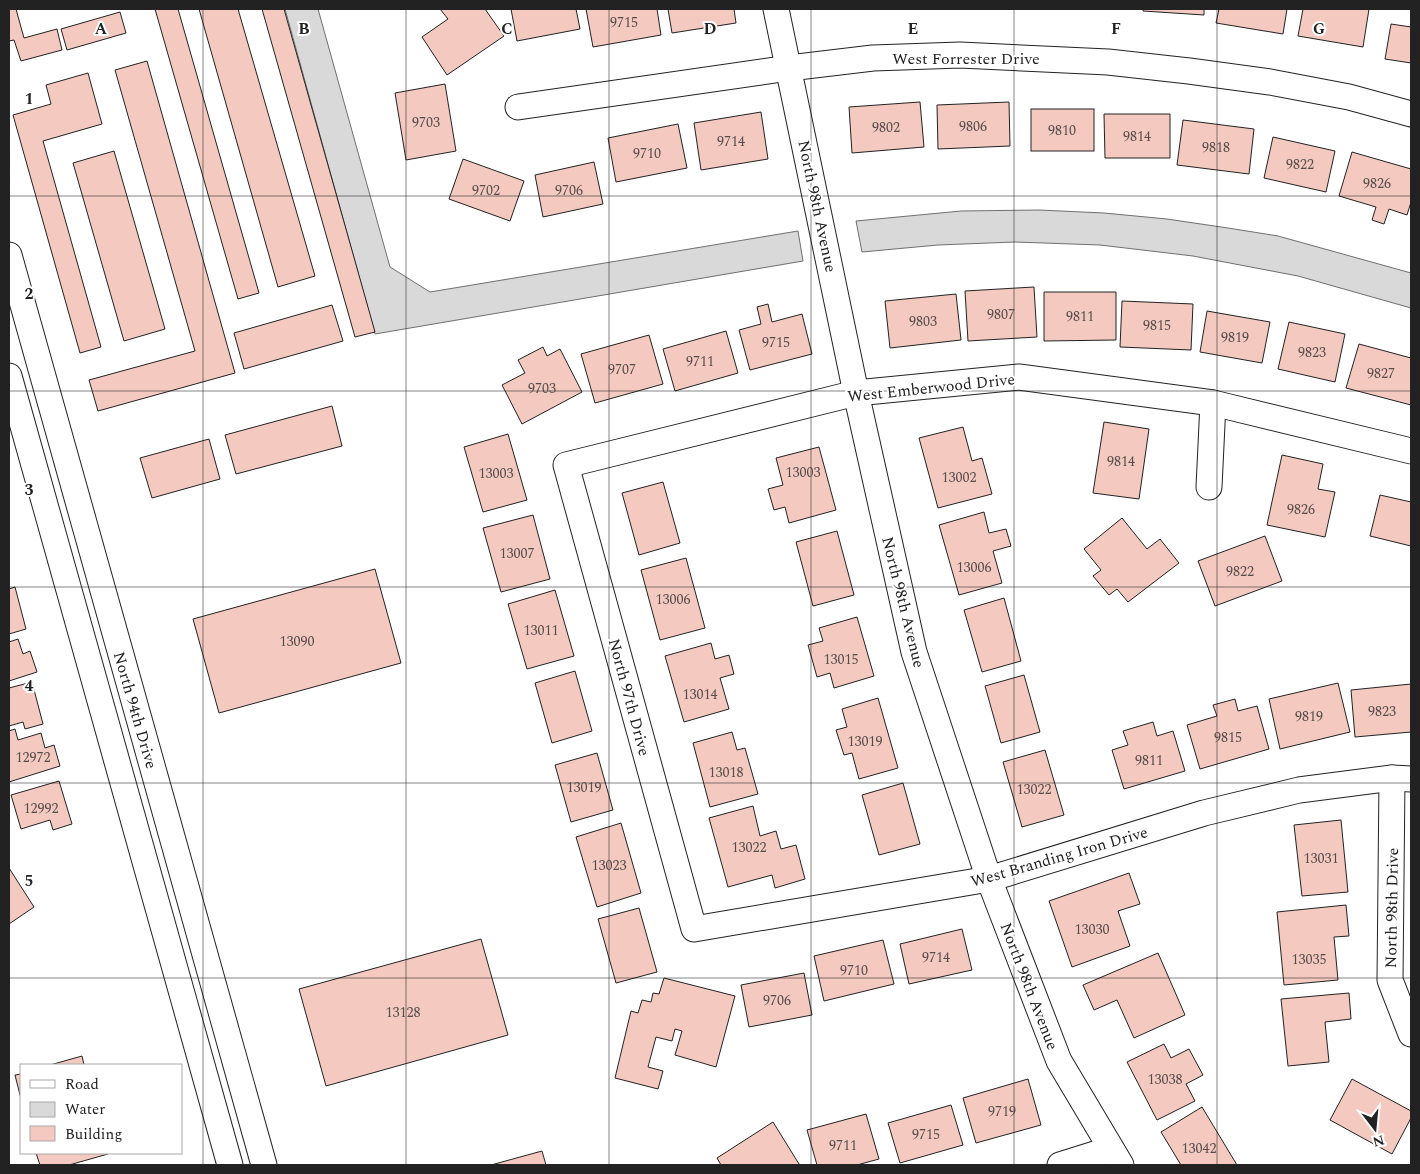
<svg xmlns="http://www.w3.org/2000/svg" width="1420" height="1174" viewBox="0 0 1420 1174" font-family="Spectral,serif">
<rect width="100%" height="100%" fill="#fff"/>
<g fill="#d9d9d9" stroke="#6f6f6f">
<path d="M285,9H318L390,267L430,292L798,231L803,261L375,334Z"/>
<path d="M1039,210L1104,213L1167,219L1228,228L1278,236L1411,273V308L1298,276L1193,256L1100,245L1015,242L938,245L862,252L856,221L961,211Z"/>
</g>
<g fill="#f3c9c0" stroke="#222">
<path d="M9,9H16L24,38L57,29L62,50L21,61L14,40L9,41Z"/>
<path d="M155,9H178L259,293L238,299Z"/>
<path d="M199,9H238L315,276L278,287Z"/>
<path d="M262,9H284L375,332L355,337Z"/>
<path d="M440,9H485L504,36L447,75L422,37L448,19Z"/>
<path d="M511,9H576L580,29L517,41Z"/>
<path d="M586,9H657L661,35L593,47Z"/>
<path d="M668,9H734L736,23L672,33Z"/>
<path d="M1143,9H1204V15L1143,11Z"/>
<path d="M1219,9H1287L1283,34L1216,23Z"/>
<path d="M1303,9H1369L1363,47L1298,36Z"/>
<path d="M120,12L126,33L67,50L61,29Z"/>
<path d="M1391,24L1411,27V63L1385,59Z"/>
<path d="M147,61L235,373L98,411L89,380L195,351L115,70Z"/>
<path d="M88,73L102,124L43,141L101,347L80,353L13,115L51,104L46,85Z"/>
<path d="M445,84L456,151L406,160L395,93Z"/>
<path d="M920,102L924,147L852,153L849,107Z"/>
<path d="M1009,102L1010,146L938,149L937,105Z"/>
<rect x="1031" y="109" width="63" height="42"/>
<path d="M761,112L768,159L701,170L694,123Z"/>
<path d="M1104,114H1170V158H1105Z"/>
<path d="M1183,120L1254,129L1249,174L1177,165Z"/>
<path d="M678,124L687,168L616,182L608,138Z"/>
<path d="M1273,137L1335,151L1326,192L1264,178Z"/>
<path d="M114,151L165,329L124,341L73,163Z"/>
<path d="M1352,152L1411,169V202L1407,215L1389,209L1384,224L1372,220L1376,207L1339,196Z"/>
<path d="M463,159L524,181L510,221L449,199Z"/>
<path d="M594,162L603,204L543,217L535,175Z"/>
<path d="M1034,287L1037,337L968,341L965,291Z"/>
<path d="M1044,292H1116V340L1044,341Z"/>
<path d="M956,294L961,340L890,348L885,301Z"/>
<path d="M1122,301L1193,304L1191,350L1120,347Z"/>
<path d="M768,304L772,322L802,314L812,354L750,370L739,330L761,324L757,307Z"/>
<path d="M332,305L343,341L244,369L234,333Z"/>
<path d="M1207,311L1270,322L1262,363L1200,352Z"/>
<path d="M1289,322L1345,334L1335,382L1278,369Z"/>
<path d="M726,331L738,373L675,391L663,349Z"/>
<path d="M649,335L663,384L595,403L581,354Z"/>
<path d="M1359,344L1411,358V405L1346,388Z"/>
<path d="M543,347L547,356L560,349L582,392L522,424L502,385L525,373L518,360Z"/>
<path d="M332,406L342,446L236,474L225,435Z"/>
<path d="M1104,422L1149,429L1139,499L1093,493Z"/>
<path d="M963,427L972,461L982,458L992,494L938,508L919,438Z"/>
<path d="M508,434L527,500L483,512L464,447Z"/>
<path d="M209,439L220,479L152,498L140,458Z"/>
<path d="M819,447L836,510L789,523L785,507L774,510L768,489L783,485L776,458Z"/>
<path d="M1282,455L1323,464L1318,489L1335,492L1325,537L1267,525Z"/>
<path d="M663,482L680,543L639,555L622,493Z"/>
<path d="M1380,495L1411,502V546L1370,536Z"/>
<path d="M984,512L989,533L1006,529L1011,546L993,551L1002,583L959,595L939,525Z"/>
<path d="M533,515L550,579L501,592L483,528Z"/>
<path d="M1122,518L1147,549L1160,539L1179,563L1128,602L1117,589L1109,595L1093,576L1101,570L1084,549Z"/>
<path d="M837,531L854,595L813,606L796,542Z"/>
<path d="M1265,536L1282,581L1215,606L1198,561Z"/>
<path d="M686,558L705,628L660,640L641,570Z"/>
<path d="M375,569L401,663L219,713L193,619Z"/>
<path d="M15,587L26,629L9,634V589Z"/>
<path d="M555,590L574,656L527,669L508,604Z"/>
<path d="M1004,598L1021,661L982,672L964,610Z"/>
<path d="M857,617L874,676L834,688L830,673L817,677L808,645L823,641L819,628Z"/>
<path d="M18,639L23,654L30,651L37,672L9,681V642Z"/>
<path d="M711,643L715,659L729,655L734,674L720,678L729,709L684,722L665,656Z"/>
<path d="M575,671L592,731L552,743L535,683Z"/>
<path d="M1024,675L1040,732L1001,743L985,686Z"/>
<path d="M32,682L43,724L25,729L23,722L9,726V688Z"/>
<path d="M1338,683L1350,732L1280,749L1269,699Z"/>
<path d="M1411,684V732L1355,737L1351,690Z"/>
<path d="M878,698L898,768L859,779L852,753L844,755L836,730L847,727L842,709Z"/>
<path d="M1235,699L1238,711L1257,706L1269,749L1200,769L1187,725L1217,716L1213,705Z"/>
<path d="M1153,722L1157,736L1173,731L1185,771L1124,789L1112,750L1128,745L1123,731Z"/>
<path d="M15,729L18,740L41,733L45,748L54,745L60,766L9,782V731Z"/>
<path d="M732,732L737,750L745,748L758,794L710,807L693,743Z"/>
<path d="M1045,750L1064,815L1022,827L1003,762Z"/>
<path d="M597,753L613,810L571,822L555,765Z"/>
<path d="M59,781L72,824L53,830L50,820L21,829L11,795Z"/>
<path d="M903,783L920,844L879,855L862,795Z"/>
<path d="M753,806L760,836L776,831L781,849L796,845L805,879L775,888L772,875L728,887L709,818Z"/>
<path d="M1341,820L1348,892L1302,896L1294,825Z"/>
<path d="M621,823L641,893L597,907L576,837Z"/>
<path d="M9,868L34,907L9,924Z"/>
<path d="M1129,873L1140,904L1118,911L1130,946L1072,967L1049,901Z"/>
<path d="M1346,905L1349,936L1334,937L1338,980L1284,985L1277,912Z"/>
<path d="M639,908L657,972L616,983L598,919Z"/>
<path d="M962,929L972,970L909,984L900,944Z"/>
<path d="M481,939L508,1035L326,1086L299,989Z"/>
<path d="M883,940L894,984L824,1001L814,956Z"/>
<path d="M1158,953L1185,1015L1134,1038L1117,1000L1094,1010L1083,985Z"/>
<path d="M804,973L812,1015L749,1027L741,985Z"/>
<path d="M664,978L735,996L716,1067L675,1055L682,1031L675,1029L672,1041L656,1037L648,1067L663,1071L658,1089L615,1078L631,1011L638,1013L642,1000L651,1002L653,993L659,994Z"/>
<path d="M1349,993L1351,1019L1325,1022L1329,1062L1288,1066L1281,999Z"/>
<path d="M1164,1044L1171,1058L1189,1049L1203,1075L1186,1084L1195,1101L1157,1120L1127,1062Z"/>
<path d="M82,1056L84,1065H50Z"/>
<path d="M21,1074V1099L15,1075Z"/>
<path d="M1028,1079L1041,1125L976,1143L963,1098Z"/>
<path d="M1352,1079L1411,1111V1118L1392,1154L1330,1120Z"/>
<path d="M951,1105L963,1145L900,1163L888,1123Z"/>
<path d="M1202,1107L1237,1165H1181L1161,1132Z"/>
<path d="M866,1114L879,1159L857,1165H817L807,1130Z"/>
<path d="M773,1122L799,1164L797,1165H721L717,1158Z"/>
<path d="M542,1151L546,1165H491Z"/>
<path d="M36,1153H108V1154L69,1165H40Z"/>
</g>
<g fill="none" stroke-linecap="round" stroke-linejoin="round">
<defs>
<g id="minor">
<path d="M776,9L856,393L914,652L989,879L1059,1061L1121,1165"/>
<path d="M518,107L789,68L873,58L960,55L1108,62L1189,71L1270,82L1349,97L1411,114"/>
<path d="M9,255L264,1165"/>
<path d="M9,376L230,1165"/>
<path d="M1411,451L1213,403L1019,377L856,393L566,465L694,929L989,879L1204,813L1299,790L1392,778L1411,779"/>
<path d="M1209,487L1213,403"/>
<path d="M1392,778L1390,980L1411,1034"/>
<path d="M1060,1165L1111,1149"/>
</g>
</defs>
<use href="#minor" stroke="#222" stroke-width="27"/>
<use href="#minor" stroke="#fff" stroke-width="25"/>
</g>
<path fill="none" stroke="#222" stroke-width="1" stroke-opacity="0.55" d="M203,9V1165M406,9V1165M609,9V1165M811,9V1165M1014,9V1165M1217,9V1165M9,196H1411M9,391H1411M9,587H1411M9,783H1411M9,978H1411"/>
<g text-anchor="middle" stroke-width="4" stroke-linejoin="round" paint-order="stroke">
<g font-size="14" fill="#564c4a">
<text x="624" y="27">9715</text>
<text x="426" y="127">9703</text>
<text x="973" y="131">9806</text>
<text x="886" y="132">9802</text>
<text x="1062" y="135">9810</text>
<text x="1137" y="141">9814</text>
<text x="731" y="146">9714</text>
<text x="1216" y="152">9818</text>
<text x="647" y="158">9710</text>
<text x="1300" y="169">9822</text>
<text x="1377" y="188">9826</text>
<text x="486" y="195">9702</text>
<text x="569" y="195">9706</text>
<text x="1001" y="319">9807</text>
<text x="1080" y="321">9811</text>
<text x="923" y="326">9803</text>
<text x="1157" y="330">9815</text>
<text x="1235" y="342">9819</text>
<text x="776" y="347">9715</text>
<text x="1312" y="357">9823</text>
<text x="700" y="366">9711</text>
<text x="622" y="374">9707</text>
<text x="1381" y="378">9827</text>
<text x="542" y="393">9703</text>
<text x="1121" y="466">9814</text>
<text x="803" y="477">13003</text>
<text x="496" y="478">13003</text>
<text x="959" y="482">13002</text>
<text x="1301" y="514">9826</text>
<text x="517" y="558">13007</text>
<text x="974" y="572">13006</text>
<text x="1240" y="576">9822</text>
<text x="673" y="604">13006</text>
<text x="541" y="635">13011</text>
<text x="297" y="646">13090</text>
<text x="841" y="664">13015</text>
<text x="700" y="699">13014</text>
<text x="1382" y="716">9823</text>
<text x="1309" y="721">9819</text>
<text x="1228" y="742">9815</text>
<text x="865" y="746">13019</text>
<text x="33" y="762">12972</text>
<text x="1149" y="765">9811</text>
<text x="726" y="777">13018</text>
<text x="584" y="792">13019</text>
<text x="1034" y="794">13022</text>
<text x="41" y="813">12992</text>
<text x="749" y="852">13022</text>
<text x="1321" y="863">13031</text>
<text x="609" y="870">13023</text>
<text x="1092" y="934">13030</text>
<text x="936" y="962">9714</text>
<text x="1309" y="964">13035</text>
<text x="854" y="975">9710</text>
<text x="777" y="1005">9706</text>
<text x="403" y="1017">13128</text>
<text x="1165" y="1084">13038</text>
<text x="1002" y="1116">9719</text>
<text x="926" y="1139">9715</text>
<text x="843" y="1150">9711</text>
<text x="1199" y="1153">13042</text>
</g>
<g font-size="16" fill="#222" stroke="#fff">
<text x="966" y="64">West Forrester Drive</text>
<text transform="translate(818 206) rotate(78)" y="6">North 98th Avenue</text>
<text transform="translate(931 387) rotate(-6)" y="6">West Emberwood Drive</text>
<text transform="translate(904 602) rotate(76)" y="6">North 98th Avenue</text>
<text transform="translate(630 697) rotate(75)" y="6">North 97th Drive</text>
<text transform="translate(136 710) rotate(74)" y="6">North 94th Drive</text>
<text transform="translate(1059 856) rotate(-16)" y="6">West Branding Iron Drive</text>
<text transform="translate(1391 908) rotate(-89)" y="6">North 98th Drive</text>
<text transform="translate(1030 986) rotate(69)" y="6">North 98th Avenue</text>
</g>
</g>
<g font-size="16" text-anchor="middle" font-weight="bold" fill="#222" stroke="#fff" stroke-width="4" stroke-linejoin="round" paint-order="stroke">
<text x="101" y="34">A</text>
<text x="304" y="34">B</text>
<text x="507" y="34">C</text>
<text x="710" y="34">D</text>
<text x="913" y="34">E</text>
<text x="1116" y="34">F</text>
<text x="1319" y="34">G</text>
<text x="29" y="104">1</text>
<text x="29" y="299">2</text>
<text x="29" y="495">3</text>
<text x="29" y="691">4</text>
<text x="29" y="886">5</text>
</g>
<rect width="1420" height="1174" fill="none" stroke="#222222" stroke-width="20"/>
<rect x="20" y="1064" width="162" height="90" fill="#ffffff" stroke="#a7a7a7"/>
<rect x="30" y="1080" width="25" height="8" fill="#ffffff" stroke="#a7a7a7"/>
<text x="65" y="1089" font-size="15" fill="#222222">Road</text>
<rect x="30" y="1102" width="25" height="15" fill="#d9d9d9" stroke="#a7a7a7"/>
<text x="65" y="1114" font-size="15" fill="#222222">Water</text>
<rect x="30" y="1126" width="25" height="15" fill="#f3c9c0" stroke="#a7a7a7"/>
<text x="65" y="1139" font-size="15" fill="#222222">Building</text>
<g transform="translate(1375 1129) rotate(164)" stroke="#ffffff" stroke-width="4" paint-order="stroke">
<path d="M0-4L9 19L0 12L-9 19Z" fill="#222222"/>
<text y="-8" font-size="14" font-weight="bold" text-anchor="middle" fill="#222222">N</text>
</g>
</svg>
